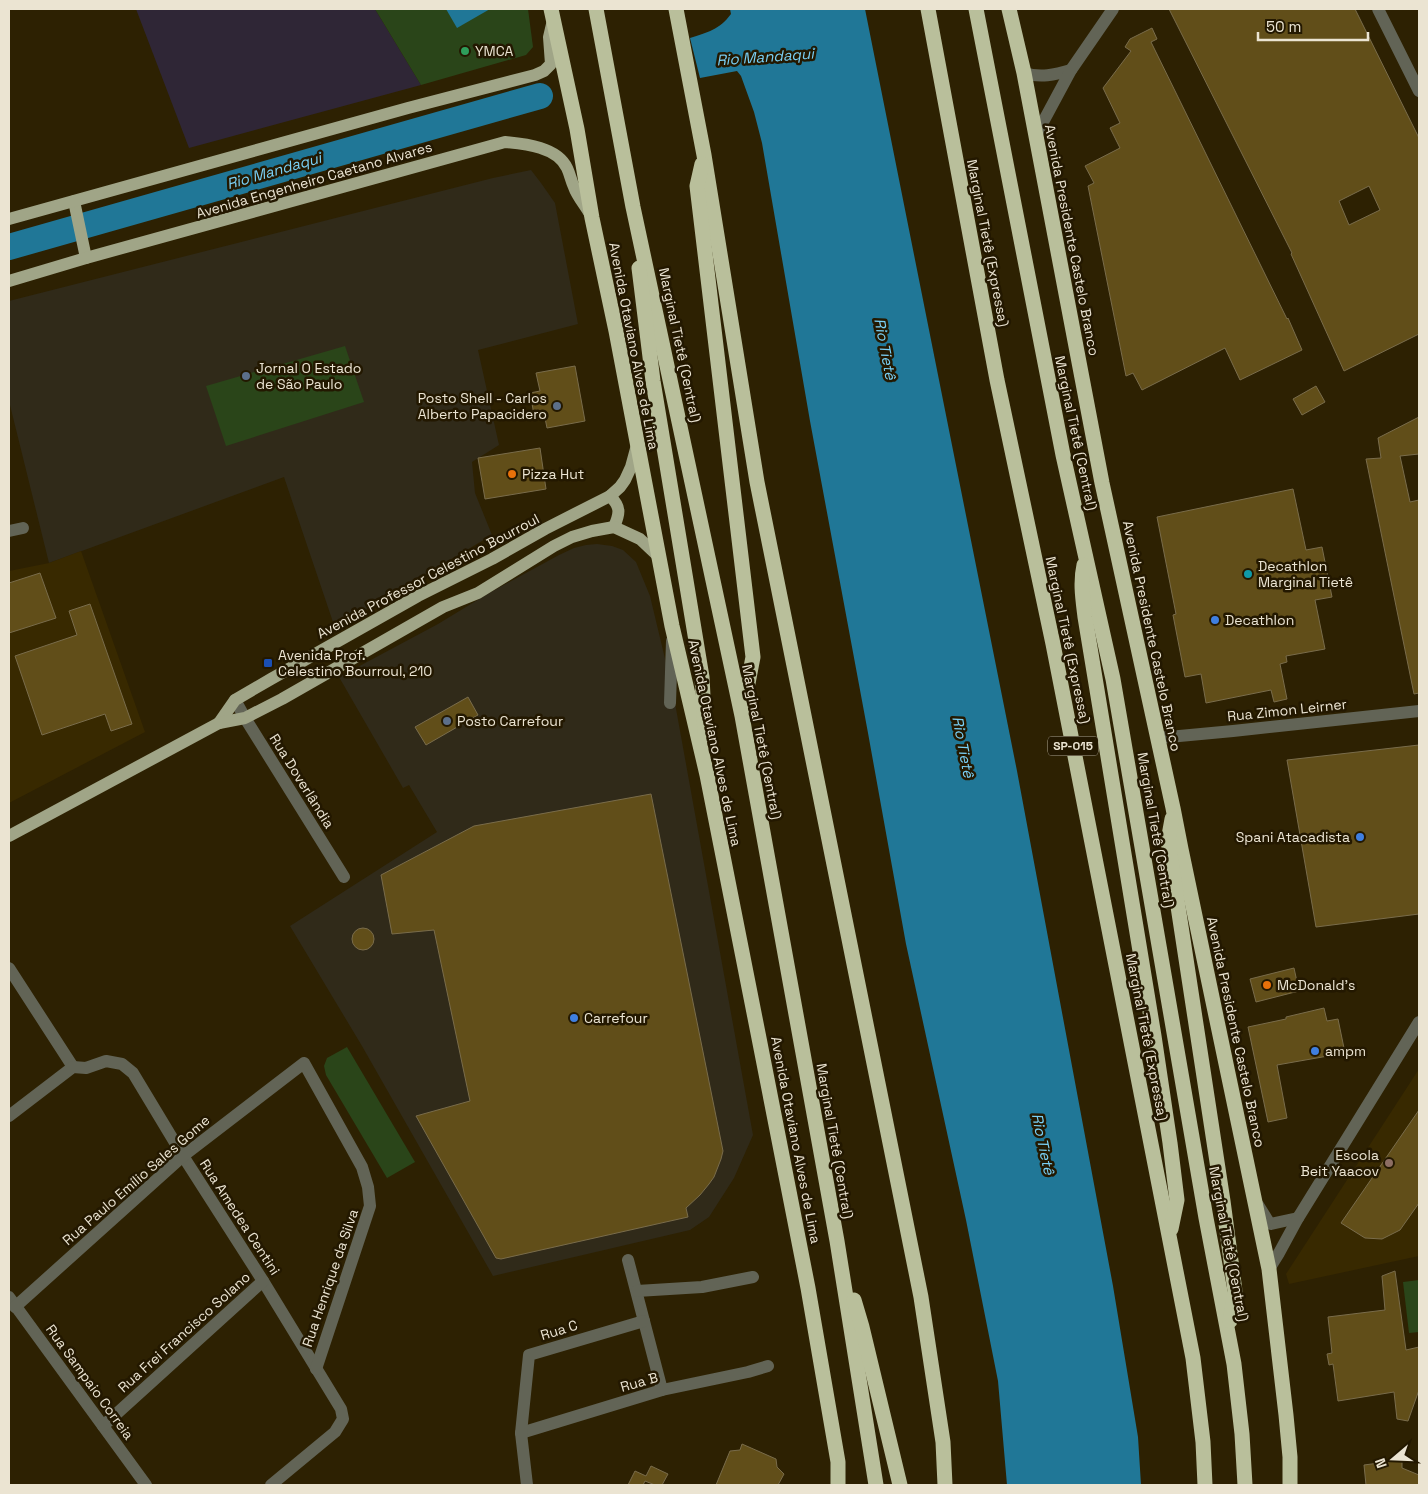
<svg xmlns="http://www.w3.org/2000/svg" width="1428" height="1494" viewBox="0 0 1428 1494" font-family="'Space Grotesk',sans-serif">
<rect width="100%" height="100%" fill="#2d2102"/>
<g fill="#302a19">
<path d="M531,170L541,183L555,203L578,324L478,350L499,445L472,462L475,493L492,535L335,628L284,477L49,563L9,401V301L493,178Z"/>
<path d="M597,544L612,546L623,550L636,562L650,596L673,692L753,1135L734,1178L709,1217L690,1230L493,1276L362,1046L290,926L437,832L409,785L403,788L339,677L438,624L489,593L559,555L574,548L586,545Z"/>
</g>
<path fill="#2f2636" d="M136,9H375L421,85L189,148Z"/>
<g fill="#382900">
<path d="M81,551L145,732L9,803V571L49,563Z"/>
<path d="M1419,1069V1256L1289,1284L1286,1274Z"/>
</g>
<g fill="#2a4519">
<path d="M375,9H528L533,47L526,55L421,85Z"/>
<path d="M345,346L364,402L226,446L206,386Z"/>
<path d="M347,1047L415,1162L387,1178L326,1075L324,1066L327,1058Z"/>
<path d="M1419,1280V1332L1409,1333L1403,1282Z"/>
</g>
<g fill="#207797">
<path d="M446,9H490L457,28Z"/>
<path d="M730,9H865L1017,771L1113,1286L1138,1437L1141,1485H1007L998,1381L966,1220L906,944L868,733L810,421L762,143L754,112L741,76L737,71L700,78L690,38C708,32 719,30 731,14Z"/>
</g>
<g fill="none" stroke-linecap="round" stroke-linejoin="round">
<path stroke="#207797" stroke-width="26" d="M9,247L540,96"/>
</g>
<g fill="#614e19" stroke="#796c4b" fill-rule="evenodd">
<path d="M1169,9H1355L1419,138V334L1344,371L1291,254L1292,253ZM1369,186L1380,210L1349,225L1339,201Z"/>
<path d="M1152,28L1157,39L1151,42L1287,319L1288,318L1302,350L1240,380L1225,348L1142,390L1133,373L1126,376L1088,186L1094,183L1085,166L1120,148L1110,128L1120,123L1103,88L1131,51L1125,47L1130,39Z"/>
<path d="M575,366L585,421L547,428L545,418L535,420L530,393L540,391L536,373Z"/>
<path d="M1316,386L1325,402L1302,415L1293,399Z"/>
<path d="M1419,417V454L1400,456L1410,502L1419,500V693L1414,694L1366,459L1381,458L1378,438Z"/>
<path d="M540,448L546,489L485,499L478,458Z"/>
<path d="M1293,489L1306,550L1322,547L1332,597L1315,600L1325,649L1286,656L1287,662L1280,664L1287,699L1274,702L1271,690L1206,703L1201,674L1185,677L1173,615L1176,614L1157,517Z"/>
<path d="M40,573L56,618L9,633V583Z"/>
<path d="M90,604L132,724L111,731L105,714L42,735L15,656L77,635L69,611Z"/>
<path d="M468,697L478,715L426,745L415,727Z"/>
<path d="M1419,745V914L1316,927L1287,760Z"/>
<path d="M651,794L723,1151L721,1159L714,1177L709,1184L700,1195L686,1208L688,1217L501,1259L496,1258L416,1116L470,1101L434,930L392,934L381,875L474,826Z"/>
<circle cx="363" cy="939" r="11"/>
<path d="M1294,968L1299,991L1256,1002L1250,979Z"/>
<path d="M1324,1008L1327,1021L1338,1019L1345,1053L1277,1065L1287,1118L1268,1122L1248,1027L1286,1019V1017Z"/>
<path d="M1419,1110V1203L1400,1230L1382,1239L1365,1238L1341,1223Z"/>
<path d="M1395,1271L1406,1350L1419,1347V1390L1408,1421L1397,1419L1394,1392L1338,1401L1333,1364L1329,1365L1327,1354L1332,1353L1328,1317L1385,1310L1382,1276Z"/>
<path d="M742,1444L776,1459L777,1467L784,1474L778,1485H716L730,1451L740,1450Z"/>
<path d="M1402,1460V1468L1419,1475V1485H1366L1364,1465Z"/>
<path d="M651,1466L668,1474L662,1485H655L645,1481L643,1485H628L635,1471L646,1476Z"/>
</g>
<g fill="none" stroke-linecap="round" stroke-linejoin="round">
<g stroke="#626456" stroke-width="12">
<path d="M1378,9L1419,91"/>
<path d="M1024,73C1040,78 1055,75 1071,70"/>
<path d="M1035,137L1071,70L1113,9"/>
<path d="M9,531L23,528"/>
<path d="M235,700L245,718L344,877"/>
<path d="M670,703L672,641"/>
<path d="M1158,738L1233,731L1419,711"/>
<path d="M9,968L73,1067"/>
<path d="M9,1116L73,1067L86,1068L106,1061L122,1064L133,1073L183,1156L263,1281L341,1409L343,1419L335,1432L271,1485"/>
<path d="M1258,1205L1268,1221L1271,1224L1298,1218"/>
<path d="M628,1260L662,1390"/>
<path d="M1269,1269L1279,1253L1298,1218L1419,1022"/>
<path d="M637,1291L702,1287L753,1277"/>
<path d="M9,1297L146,1485"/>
<path d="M15,1307L183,1156L304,1063L362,1167L368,1187L370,1206L316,1369"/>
<path d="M103,1426L263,1281"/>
<path d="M521,1433L662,1390L748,1372L768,1366"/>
<path d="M527,1485L521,1433L529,1355L644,1321"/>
</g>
<g stroke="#a0a587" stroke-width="12">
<path d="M74,201L86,258"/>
<path d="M9,219L408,108L535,75L544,71L551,64L549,37L553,20"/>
<path d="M9,281L86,258L505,142C526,144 557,147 567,168C570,174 571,181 574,187C577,196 585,205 590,214"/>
<path d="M610,496C621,507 620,513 614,527"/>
<path d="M219,723L235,700L271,679L418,596L492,559L545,529L610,496L620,487L625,480L631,467L637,445"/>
<path d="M9,836L219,723L245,718L282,699L443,607L478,593L554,546L572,537L592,531L614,527L640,539L658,556"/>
</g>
<g stroke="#b9bf9b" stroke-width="15">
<path d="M551,9L577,129L592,218L616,331L672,626L707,775L758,1033L808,1288L838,1462V1485"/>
<path d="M596,9L633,207L742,716L837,1241L876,1485"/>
<path d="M676,9L704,155L757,482L921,1297L943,1442L945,1485"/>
<path d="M928,9L997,380L1053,644L1193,1358L1203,1442L1205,1485"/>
<path d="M976,9L1063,455L1113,679L1206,1218L1234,1364L1242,1434L1245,1485"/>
<path d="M1009,9L1024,73L1102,483L1173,808L1181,849L1269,1269L1286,1415L1290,1457V1485"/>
<path d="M702,164L697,186L753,657L743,709"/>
<path d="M639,268L653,381L702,677L705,735"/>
<path d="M1084,565C1080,583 1083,600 1085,617L1154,1036L1170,1143L1177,1200L1171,1229"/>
<path d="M1172,819L1168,841L1223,1201L1235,1291L1230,1321"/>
<path d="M854,1300L862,1327L900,1485"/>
</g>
</g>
<circle fill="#2e9e5b" stroke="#231800" stroke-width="2" cx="465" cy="51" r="5"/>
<g fill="#5c6f8a" stroke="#231800" stroke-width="2">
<circle cx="246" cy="376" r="5"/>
<circle cx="557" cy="406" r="5"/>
<circle cx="447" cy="721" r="5"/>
</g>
<g fill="#e8710a" stroke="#231800" stroke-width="2">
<circle cx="512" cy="474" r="5"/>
<circle cx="1267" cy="985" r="5"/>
</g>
<circle fill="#0f9aa8" stroke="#231800" stroke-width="2" cx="1248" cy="574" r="5"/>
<g fill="#3f7fe0" stroke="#231800" stroke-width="2">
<circle cx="1215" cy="620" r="5"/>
<circle cx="1360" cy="837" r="5"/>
<circle cx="574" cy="1018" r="5"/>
<circle cx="1315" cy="1051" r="5"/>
</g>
<rect fill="#1a4fb4" stroke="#231800" stroke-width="2" x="263" y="658" width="10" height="10" rx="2.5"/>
<circle fill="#8d6e63" stroke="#231800" stroke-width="2" cx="1389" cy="1163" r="5"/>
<g text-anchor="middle" stroke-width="5" stroke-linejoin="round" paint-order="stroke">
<rect fill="#231800" stroke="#afa793" stroke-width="1" x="1048" y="736.5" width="50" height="19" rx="4"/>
<g font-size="12" font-weight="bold" fill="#ebe4d2">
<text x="1073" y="750">SP-015</text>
</g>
<g font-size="14" fill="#ebe4d2" stroke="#231800" text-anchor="start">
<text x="475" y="56">YMCA</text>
<text x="256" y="373">Jornal O Estado<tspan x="256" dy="16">de São Paulo</tspan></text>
<text x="547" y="403" text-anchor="end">Posto Shell - Carlos<tspan x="547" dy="16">Alberto Papacidero</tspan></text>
<text x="522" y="479">Pizza Hut</text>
<text x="1258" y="571">Decathlon<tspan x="1258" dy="16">Marginal Tietê</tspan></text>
<text x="1225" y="625">Decathlon</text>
<text x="278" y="660">Avenida Prof.<tspan x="278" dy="16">Celestino Bourroul, 210</tspan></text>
<text x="457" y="726">Posto Carrefour</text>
<text x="1350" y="842" text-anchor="end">Spani Atacadista</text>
<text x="1277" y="990">McDonald's</text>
<text x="584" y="1023">Carrefour</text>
<text x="1325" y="1056">ampm</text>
<text x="1379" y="1160" text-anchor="end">Escola<tspan x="1379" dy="16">Beit Yaacov</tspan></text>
</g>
<g font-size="14" fill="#ebe4d2" stroke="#231800">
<text transform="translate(314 180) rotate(-16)" y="5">Avenida Engenheiro Caetano Alvares</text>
<text transform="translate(1072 240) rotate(79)" y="5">Avenida Presidente Castelo Branco</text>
<text transform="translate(988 243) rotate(79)" y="5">Marginal Tietê (Expressa)</text>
<text transform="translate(680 345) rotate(78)" y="5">Marginal Tietê (Central)</text>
<text transform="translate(634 346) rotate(79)" y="5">Avenida Otaviano Alves de Lima</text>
<text transform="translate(1076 433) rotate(78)" y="5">Marginal Tietê (Central)</text>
<text transform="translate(428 576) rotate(-28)" y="5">Avenida Professor Celestino Bourroul</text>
<text transform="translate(1152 636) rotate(78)" y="5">Avenida Presidente Castelo Branco</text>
<text transform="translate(1068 640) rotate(78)" y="5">Marginal Tietê (Expressa)</text>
<text transform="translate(1287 710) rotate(-6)" y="5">Rua Zimon Leirner</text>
<text transform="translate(762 742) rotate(79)" y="5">Marginal Tietê (Central)</text>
<text transform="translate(715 743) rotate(78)" y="5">Avenida Otaviano Alves de Lima</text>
<text transform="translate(302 781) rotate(58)" y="5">Rua Doverlândia</text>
<text transform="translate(1156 830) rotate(80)" y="5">Marginal Tietê (Central)</text>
<text transform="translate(1236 1032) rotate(78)" y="5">Avenida Presidente Castelo Branco</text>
<text transform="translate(1147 1037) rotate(79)" y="5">Marginal Tietê (Expressa)</text>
<text transform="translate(796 1140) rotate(79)" y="5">Avenida Otaviano Alves de Lima</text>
<text transform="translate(835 1141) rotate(80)" y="5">Marginal Tietê (Central)</text>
<text transform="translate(136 1180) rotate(-41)" y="5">Rua Paulo Emílio Sales Gome</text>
<text transform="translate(240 1217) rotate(57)" y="5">Rua Amedea Centini</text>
<text transform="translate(1229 1244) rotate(79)" y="5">Marginal Tietê (Central)</text>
<text transform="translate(330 1278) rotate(-71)" y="5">Rua Henrique da Silva</text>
<text transform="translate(559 1330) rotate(-17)" y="5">Rua C</text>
<text transform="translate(184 1332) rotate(-42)" y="5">Rua Frei Francisco Solano</text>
<text transform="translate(90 1382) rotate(54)" y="5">Rua Sampaio Correia</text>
<text transform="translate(639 1382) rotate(-16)" y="5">Rua B</text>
</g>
<g font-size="15" font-style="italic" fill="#7ad0f5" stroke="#231800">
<text transform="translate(765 57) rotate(-4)" y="5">Rio Mandaqui</text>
<text transform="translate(274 171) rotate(-16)" y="5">Rio Mandaqui</text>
<text transform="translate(885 349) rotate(79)" y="5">Rio Tietê</text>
<text transform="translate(963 747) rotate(79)" y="5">Rio Tietê</text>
<text transform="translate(1043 1144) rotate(78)" y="5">Rio Tietê</text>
</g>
</g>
<rect width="1428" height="1494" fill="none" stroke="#ebe4d2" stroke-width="20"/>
<g transform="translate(1393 1459) rotate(251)" stroke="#231800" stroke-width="4" paint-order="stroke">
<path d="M0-4L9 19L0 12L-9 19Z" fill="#ebe4d2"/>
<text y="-8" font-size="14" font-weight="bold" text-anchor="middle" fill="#ebe4d2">N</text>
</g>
<path d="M1258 32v8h110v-8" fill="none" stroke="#ebe4d2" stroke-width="2.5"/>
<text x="1266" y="32" font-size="15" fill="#ebe4d2" stroke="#231800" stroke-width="4" paint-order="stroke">50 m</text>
</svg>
